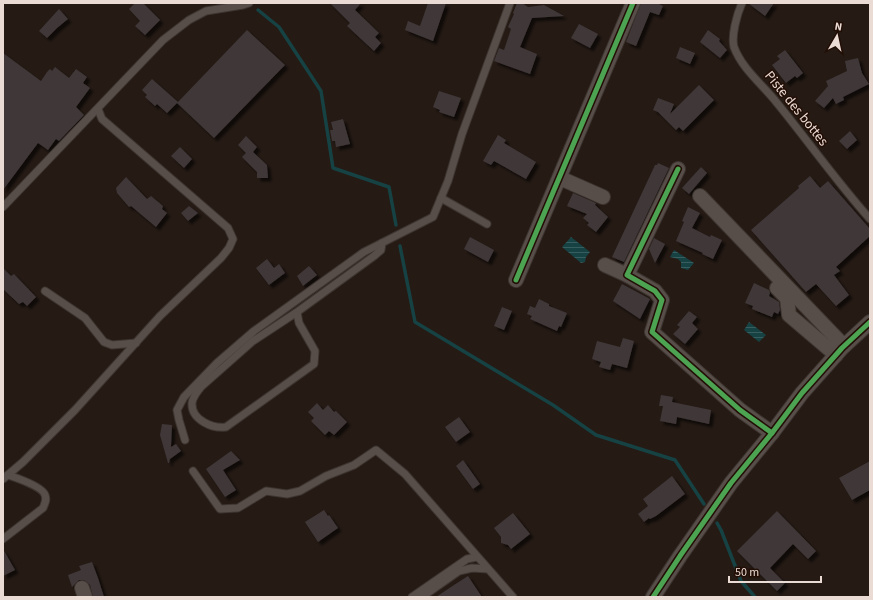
<svg xmlns="http://www.w3.org/2000/svg" width="873" height="600" viewBox="0 0 873 600" font-family="'Source Sans 3',sans-serif">
<defs>
<pattern id="water-rules" width="6" height="5" patternUnits="userSpaceOnUse"><rect width="6" height="5" fill="#164244"/><path d="M0 2.5h6" fill="none" stroke="#385d5e"/></pattern>
<filter id="shadow"><feDropShadow dx="3.5" dy="3.5" stdDeviation="1" flood-color="#0009"/></filter>
</defs>
<rect width="100%" height="100%" fill="#251a14"/>
<g fill="url(#water-rules)">
<path d="M571,237L590,252L586,257L585,262L581,263L562,247Z"/>
<path d="M674,250L694,263L688,270L681,268V262L678,259L670,257Z"/>
<path d="M749,322L766,335L759,342L744,330Z"/>
</g>
<g fill="none" stroke-linecap="round" stroke-linejoin="round">
<g stroke="#164244" stroke-width="3.5">
<path d="M258,10L279,27L321,91L333,168L389,187L396,225"/>
<path d="M400,246L415,322L553,405L596,435L675,460L704,504"/>
<path d="M717,523L721,530L741,581L755,597"/>
</g>
</g>
<g fill="#3f3738" filter="url(#shadow)">
<path d="M135,3H143L160,20L145,35L135,26L140,21L129,9Z"/>
<path d="M330,3H361L355,10L379,33L375,37L381,43L374,51L347,26L350,23Z"/>
<path d="M428,3H446L433,41L405,30L408,21L420,26Z"/>
<path d="M517,3H522L528,7L544,5L564,16L532,18L520,47L537,54L530,74L494,61L499,48L504,50L511,29L508,27L514,14L513,13Z"/>
<path d="M641,3H657L663,6L659,15L650,12L636,46L626,42Z"/>
<path d="M748,3H774L765,16Z"/>
<path d="M59,9L68,19L57,28L47,38L39,31Z"/>
<path d="M579,24L598,34L590,48L571,38Z"/>
<path d="M247,30L285,65L214,138L177,103L167,113L157,104L155,106L145,97L147,95L142,90L152,79L178,102Z"/>
<path d="M708,30L720,39L719,41L727,50L720,58L700,42Z"/>
<path d="M680,47L695,53L690,64L676,58Z"/>
<path d="M785,50L803,73L797,78L795,76L786,83L772,65L780,59L777,56Z"/>
<path d="M3,53L41,81L47,72L50,69L52,71L55,67L69,78L76,69L87,77L83,83L90,88L76,107L84,115L59,141L56,139L48,150L38,143L3,190Z"/>
<path d="M858,58L862,73L869,84L843,97L844,100L836,104L833,98L824,108L815,101L828,86L826,81L847,71L845,61Z"/>
<path d="M699,85L714,100L683,131L679,127L676,130L658,112L653,110L658,98L674,104L670,114Z"/>
<path d="M439,91L461,98L454,117L439,112L440,110L433,107Z"/>
<path d="M343,119L350,144L336,147L335,141H332L330,130H333L331,122Z"/>
<path d="M850,131L857,140L847,149L839,141Z"/>
<path d="M498,135L506,140L504,143L536,162L526,179L494,161L491,165L483,161Z"/>
<path d="M246,136L257,147L253,152L267,165L268,178H257V172L242,157L246,153L238,145Z"/>
<path d="M180,147L192,159L184,168L171,156Z"/>
<path d="M658,163L669,168L624,262L612,257L655,165H657Z"/>
<path d="M701,167L707,173L689,194L682,188Z"/>
<path d="M810,176L820,188L828,181L870,229V236L836,267L840,271L834,275L849,295L836,306L816,284L806,292L751,230L799,188L798,186Z"/>
<path d="M126,177L147,199L151,196L163,206L162,209L167,213L156,227L131,206L129,207L117,193L116,188Z"/>
<path d="M573,193L596,203L595,205L608,217L596,232L587,225L589,223L583,218L587,214L567,206Z"/>
<path d="M189,206L198,213L188,221L181,213Z"/>
<path d="M688,207L700,213L692,228L710,237L711,235L722,240L713,259L702,254L703,253L676,241L684,222L682,221Z"/>
<path d="M470,237L494,250L488,262L464,249Z"/>
<path d="M654,238L665,244L655,263L649,249Z"/>
<path d="M267,259L274,268L279,264L285,273L269,285L256,268Z"/>
<path d="M309,266L317,275L303,286L297,276Z"/>
<path d="M3,268L11,276L14,274L36,297L27,306L23,302L19,304L3,289Z"/>
<path d="M754,283L769,290L770,293L769,296L779,302L780,310L778,314L774,312L772,317L752,309L753,306L745,303Z"/>
<path d="M622,284L650,299L640,319L613,301Z"/>
<path d="M539,299L549,304V306L567,313L561,327L559,326L557,331L530,319L532,316L527,314L530,306L535,308Z"/>
<path d="M502,307L512,311L504,330L494,326Z"/>
<path d="M689,311L697,317L692,323L698,329L685,344L673,334L680,327L677,325Z"/>
<path d="M623,338L634,341L627,368L612,364L610,370L599,367L601,362L592,359L597,341L620,347Z"/>
<path d="M661,395L673,397L672,402L711,410L709,424L677,417L676,424L660,421L663,406H659Z"/>
<path d="M317,403L323,410L328,405L334,412L336,411L347,422L334,435L329,431L325,435L311,421L314,418L308,412Z"/>
<path d="M459,417L470,432L456,442L445,427Z"/>
<path d="M162,424L172,425L171,447L176,444L181,451L170,459V458L169,463H168L160,435Z"/>
<path d="M231,451L240,460L223,470L236,490L225,497L206,469Z"/>
<path d="M463,460L480,484L473,489L456,466Z"/>
<path d="M870,461V490L852,500L839,478Z"/>
<path d="M672,476L685,494L656,516L650,519L649,518L644,522L638,514L648,506L643,499Z"/>
<path d="M324,510L328,516L329,515L338,528L318,542L305,522Z"/>
<path d="M777,511L816,551L808,559L793,544L770,568L785,583L777,591L737,551Z"/>
<path d="M513,513L530,534L511,549L508,545L501,543V537L494,528Z"/>
<path d="M3,549L15,570L3,576Z"/>
<path d="M92,562L98,578L104,597H93L90,585L84,580H79L72,587L68,575L81,570L79,566Z"/>
<path d="M468,576L482,597H436L454,585Z"/>
</g>
<g fill="none" stroke-linecap="round" stroke-linejoin="round">
<defs>
<g id="service">
<path d="M742,3C737,14 731,36 734,47C742,69 763,85 777,103C808,141 837,182 870,219"/>
<path d="M441,198L487,224"/>
<path d="M3,207L163,40L189,20L206,11L243,5L249,3"/>
<path d="M45,291L85,318L104,342L112,345L136,343"/>
<path d="M297,312L299,323L315,351L314,364L226,427C213,429 191,420 192,403C193,396 197,392 201,387L253,341L291,316L297,312L374,256L381,250L382,243"/>
<path d="M185,440L179,420L177,410L184,397L217,363L254,331L364,252L433,217L448,181L462,134L510,3"/>
<path d="M193,471L220,509L238,508L266,491L287,494L300,491L326,476L354,465L376,450L405,474L513,597"/>
<path d="M3,479L23,462L75,410L160,316L221,258L229,248L233,239L228,228L102,119L98,109"/>
<path d="M3,539L43,508C45,503 47,500 45,495C43,487 17,478 8,475"/>
<path d="M412,597L467,559L477,557"/>
<path d="M422,597L459,571L472,568L488,569"/>
</g>
<g id="minor">
<path d="M678,169L627,275L655,291L662,300L652,332L740,410L772,433"/>
<path d="M560,178L603,197"/>
<path d="M700,196L844,346"/>
<path d="M605,265L627,275"/>
<path d="M516,280L633,3"/>
<path d="M777,288L787,298L789,315L836,355"/>
<path d="M82,588L85,597"/>
<path d="M653,597L680,556L731,483L772,433L802,393L842,348L870,322"/>
</g>
</defs>
<use href="#service" stroke="#3e3530" stroke-width="9"/>
<use href="#minor" stroke="#3e3530" stroke-width="16"/>
<use href="#service" stroke="#574e4a" stroke-width="7"/>
<use href="#minor" stroke="#574e4a" stroke-width="14"/>
<defs>
<g id="cycleway">
<path d="M678,169L627,275L655,291L662,300L652,332L740,410L772,433"/>
<path d="M516,280L633,3"/>
<path d="M653,597L680,556L731,483L772,433L802,393L842,348L870,322"/>
</g>
</defs>
<use href="#cycleway" stroke="#220e05" stroke-width="8"/>
<use href="#cycleway" stroke="#4ca352" stroke-width="5"/>
</g>
<g text-anchor="middle" stroke-width="3" stroke-linejoin="round" paint-order="stroke">
<g font-size="14" fill="#eadbd4" stroke="#220e05">
<text transform="translate(797 108) rotate(51)" y="5">Piste des bottes</text>
</g>
</g>
<rect width="873" height="600" fill="none" stroke="#eadbd4" stroke-width="8"/>
<g transform="translate(837 36) rotate(9)" stroke="#220e05" stroke-width="3" paint-order="stroke">
<path d="M0-3L7 15L0 10L-7 15Z" fill="#eadbd4"/>
<text y="-6" font-size="11" font-weight="bold" text-anchor="middle" fill="#eadbd4">N</text>
</g>
<path d="M729 576v6h92v-6" fill="none" stroke="#eadbd4" stroke-width="2"/>
<text x="735" y="576" font-size="12" fill="#eadbd4" stroke="#220e05" stroke-width="3" paint-order="stroke">50 m</text>
</svg>
